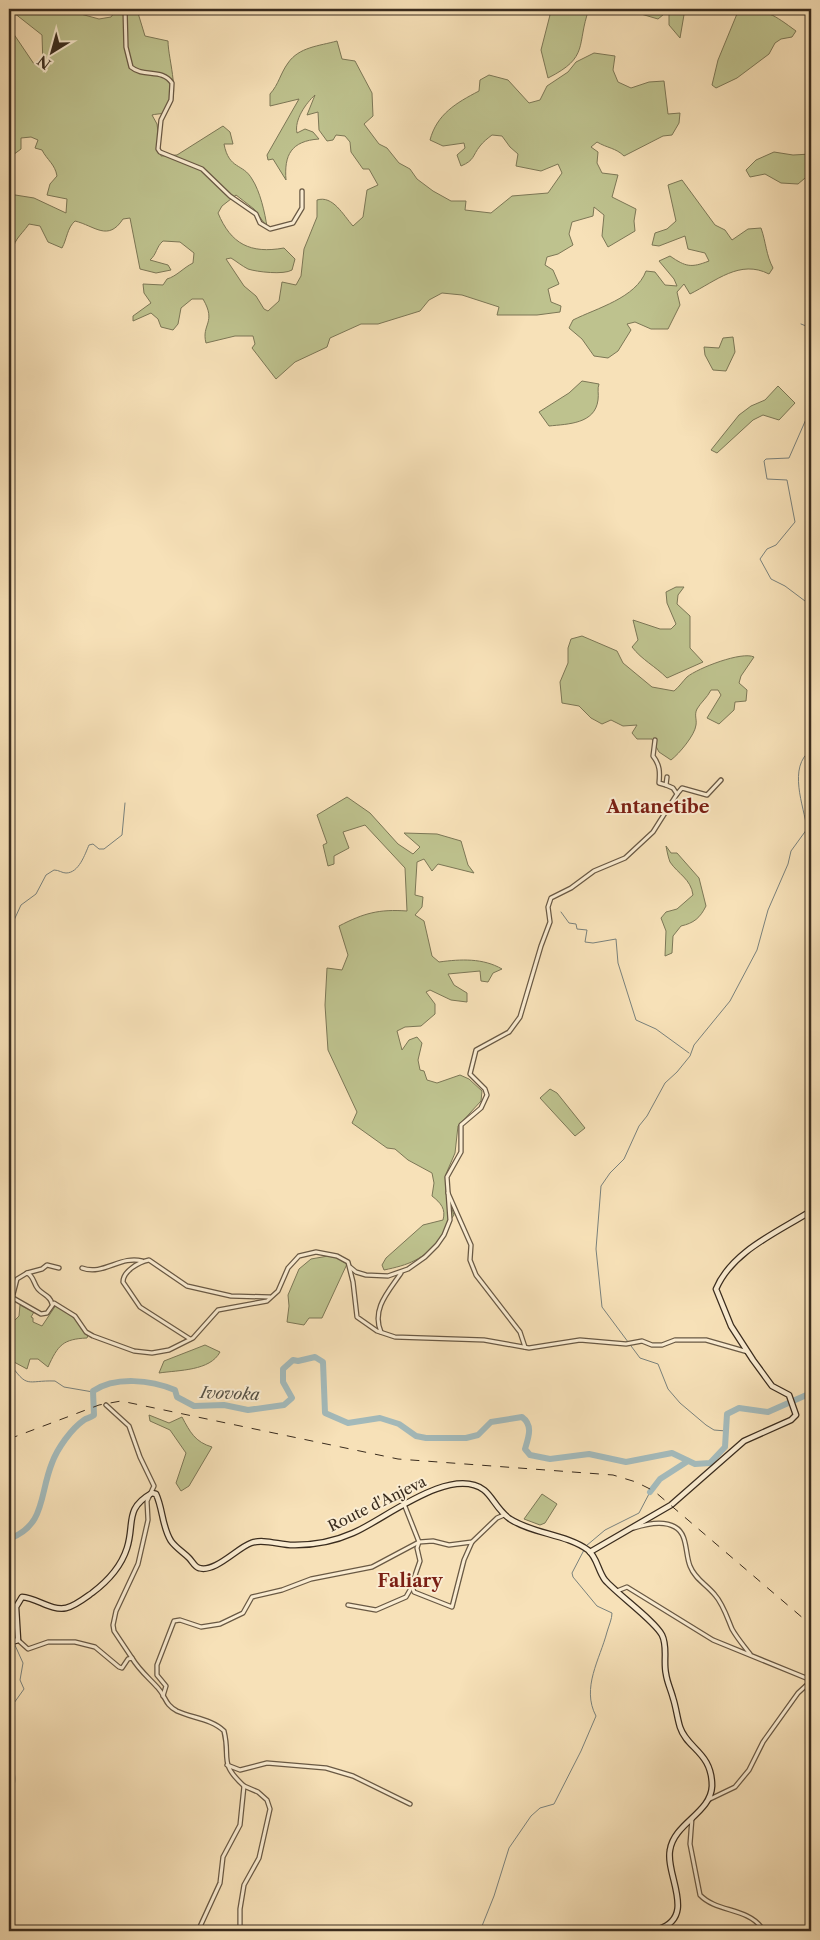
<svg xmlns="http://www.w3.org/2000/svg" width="820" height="1940" viewBox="0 0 820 1940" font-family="'Libre Caslon Text',serif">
<rect width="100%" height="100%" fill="#f7e1b8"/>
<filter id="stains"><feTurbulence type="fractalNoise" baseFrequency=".004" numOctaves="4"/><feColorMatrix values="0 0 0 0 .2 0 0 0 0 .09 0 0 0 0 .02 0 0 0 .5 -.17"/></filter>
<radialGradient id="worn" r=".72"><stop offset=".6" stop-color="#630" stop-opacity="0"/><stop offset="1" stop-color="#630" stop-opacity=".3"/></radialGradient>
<g fill="#bec28e" stroke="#7c7756">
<path d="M9,9H76L77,13L99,19L111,17L117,9H141L138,13L145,36L168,41C168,60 183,102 164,113C161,114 155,114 152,115L157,124L161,156L177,155L223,126L230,132L233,144H224C229,170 243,163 252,179C260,191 265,213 267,227L254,209L236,195L222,206L218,213C231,244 250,254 284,248L295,259L292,270C284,275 257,272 248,269C242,266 236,261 231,258L226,259L244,286L256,296L264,309L268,311L279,301L282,282L296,285L301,276L304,249L317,217V200C333,195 343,215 353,226L363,217L367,190L378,185L369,169H363L351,152L350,142L345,136L336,135L333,140L327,141L319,130L318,112L307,115L315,95C306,103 294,120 297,133L305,129L313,132L319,139C291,141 284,155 286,180L273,159L268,160L267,155L299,99L270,106V94C279,84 280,74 288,63C299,47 319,46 337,41L342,59L355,61L372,93L373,116L364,124L379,144L387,148L399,163L410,169L417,179L433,191L451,201H466L465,210L491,213L512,196L548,193L562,173L558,164L541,171L516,166L518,154L510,147L502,136L492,135C488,138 483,142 480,146C472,156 475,160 461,166L457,155L465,148L464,143L443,146L430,140C437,114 456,103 479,91L480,80L489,75L508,80L529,103L540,100L547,86L568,72L576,62L594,53L615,56L613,70L618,82L631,88L649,82L664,81L668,114L680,113L679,123L672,135L663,136L624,156C616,148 607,148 597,142L591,147L598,152L597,163L602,173L618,175L612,197L636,209L634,221L635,231L608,247L602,236L604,215L594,207L593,216L572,222L569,234L573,245L558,254L547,257L545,265L553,270L559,284L548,289L551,302L561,306L560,312L537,315H497L499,307L462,295L442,293L429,300L420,311L378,324H361L330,338L327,347L295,362L276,379L252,348L255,344L253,336H235L206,343C201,324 217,323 203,299H192L181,308L178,324L173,330L161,327L158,319L151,313L133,321V316L151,303L144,293L143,284L163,285L167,279C177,276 183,268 193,263L194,253L180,242L163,241C156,247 157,254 150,260L168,265L171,270L156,273L140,269L130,218L123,219C108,242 95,226 75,221C67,228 67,239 62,248L48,242L40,226L29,224C19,238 13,239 12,257L9,259V194L34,198L66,213L67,199L47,195L50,184L57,176C55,164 47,160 42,150L35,148L38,140L31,137L21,138V149L9,158V27L34,64L43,66L42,35Z"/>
<path d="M532,9H589C576,45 590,57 548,78L541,50L550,15Z"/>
<path d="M641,9H685L680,38L669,25V10L658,19L641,14Z"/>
<path d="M739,9C767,9 774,15 796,31L792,37L781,39L775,43L769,54L737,78L716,88L712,85L718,60Z"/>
<path d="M774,152L793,155L811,154V173L798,184L781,183L765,174L750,177L746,170L756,160Z"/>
<path d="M682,180L715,225L725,230L732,240L748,229L761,228C766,242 766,255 773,268L769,274C740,259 716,281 690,294L684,284L677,292L680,305L668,329H651L635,322L627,324L631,330L618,351L608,358L594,356L582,339L569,328L573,320C597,308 636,298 646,271L655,272L665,285L677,286L674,279L659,261L670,256C686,267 691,268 709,261L705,253L688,249L685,236L659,246L652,245L655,233L667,229L676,221L668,185Z"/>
<path d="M733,337L735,352L726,371L713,370L705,355L704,347L719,348L723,338Z"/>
<path d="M582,381L599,384C597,389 599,394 598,400C595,424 568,424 549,426L539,412L569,393Z"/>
<path d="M778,386L795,403L779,420L763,415L753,420L717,453L711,450L739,415L751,406L765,400Z"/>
<path d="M676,587H684L678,595L677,604L690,616V648L703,662L667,678C655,666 642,660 632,647L638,640L633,620L660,629H671L676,624L667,603L666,592Z"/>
<path d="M582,636L617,651L623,663L652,687L674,691C679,687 683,681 687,677C698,668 742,651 754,657L741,676L739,683L747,690L746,701L735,702L734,710L719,724L707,718L721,695L718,690H711C707,698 701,702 697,709C694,715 697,719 696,725C695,735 679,754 671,760L659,752L652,739H637L632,733L637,725L623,726L611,720L602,724L591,718L579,706L562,703L560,682L568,663V648L571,639Z"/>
<path d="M347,797L370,813L398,844L413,854L420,847L404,833L437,834L461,841L468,865L474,873L438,864L432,871L424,859L417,862L415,895L423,897L422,907L415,915L424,921L432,956L439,962C461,959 483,958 502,969L493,973L488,982L481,981L480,971L448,974L454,985L467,993V1002L451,1000L430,990L426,992L435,1004V1014L421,1026L405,1027L397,1031L402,1050L409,1040L417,1037L422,1043L418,1060L420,1070L424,1071L427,1080L437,1083L460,1075L469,1079L482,1091L481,1101L458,1126L455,1153L446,1174V1192L454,1215C448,1222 445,1231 440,1238C424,1260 408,1265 384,1270L382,1265L386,1258L423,1225L443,1220C446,1209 441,1203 432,1196L434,1183L432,1173L408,1160L395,1149L387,1148L352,1123L357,1112L328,1050L325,1005L327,968L342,970L348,955L339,926C364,913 379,909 407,911L405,868L365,825L343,832L349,848L334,856V864L328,866L323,845L327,843L317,815Z"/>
<path d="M666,846L671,853H677L699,878L706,906C700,918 694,923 681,926L673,936L672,953L665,956L666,931L661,918L666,912L677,909L693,895C691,879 678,874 670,862C668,857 667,851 666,846Z"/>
<path d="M550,1089L557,1093L585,1128L575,1136L540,1098Z"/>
<path d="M328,1256L337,1258L347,1264L322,1318H309L304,1325L287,1322L289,1306L288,1295L299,1269L311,1259Z"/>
<path d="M20,1305L34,1312L31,1317L33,1318V1322L42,1326L56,1305L81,1323L88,1335L87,1338C63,1339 58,1345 48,1367L38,1359H30L27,1369L14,1362C13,1349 9,1339 9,1326L19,1316Z"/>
<path d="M205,1345L220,1352C210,1371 179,1370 159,1373L164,1361Z"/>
<path d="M149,1415L169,1423L182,1417C190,1432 195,1442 212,1447L189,1486L181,1491L176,1483L186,1453L170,1430L150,1421Z"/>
<path d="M542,1494L557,1504L545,1523L540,1525L524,1519Z"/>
</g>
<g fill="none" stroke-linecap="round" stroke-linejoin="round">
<g stroke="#79817c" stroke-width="1">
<path d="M801,324L811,328"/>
<path d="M811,405L807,410V417L789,458L766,459L764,461L767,479L787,480L795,522L776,545L767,549L760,559L771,579L785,586L805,601L811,595"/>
<path d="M561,912L569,923L576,924L577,929L587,930L585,942L593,943L616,939L618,963L636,1020L656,1029L689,1053"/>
<path d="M9,931L21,905L36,894L46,875L54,870C59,870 62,873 66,873C79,873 85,854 89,845L93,844L99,849H104L122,835L125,803"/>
<path d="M9,1156V1160"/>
<path d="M9,1362C28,1390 26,1380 55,1381L64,1387L93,1392"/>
<path d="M726,1431L714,1430L706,1425L680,1403L668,1389L658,1364L640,1358L602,1307L596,1249L601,1186L610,1173L624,1159L639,1126L647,1116L665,1083L677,1072L690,1056L694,1045L730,1001L757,950L768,910L788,864L791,851L807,829C804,806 787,767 811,750"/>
<path d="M586,1546L605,1530L639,1513L650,1492"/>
<path d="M9,1625L12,1639"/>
<path d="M9,1710L24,1689L20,1680L23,1663L14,1643"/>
<path d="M9,1735L12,1740L9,1749"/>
<path d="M9,1752C13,1769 20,1781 9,1797"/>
<path d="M480,1931L494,1896L509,1848L531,1816L540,1808L554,1804L581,1751L596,1716C581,1688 600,1659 607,1632C609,1625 612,1619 612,1613L597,1606L573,1577L572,1573L584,1550"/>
</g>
<g stroke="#a3babb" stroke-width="6">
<path d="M650,1492L660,1479L688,1461"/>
<path d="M9,1539C46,1525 39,1495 52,1463C57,1449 71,1429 84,1420C87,1418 90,1418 94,1415L93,1391C116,1376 151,1380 175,1390L177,1397L194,1406L224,1405L248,1410L284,1405L292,1398L283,1382V1369L293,1360L298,1361L315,1357L323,1362L325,1413L348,1423L380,1418L399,1424L416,1436L426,1438H466L478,1435L491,1422L522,1417C533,1425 529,1436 525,1449L530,1455L550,1459L589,1454L626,1462L672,1453L695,1464L710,1463L725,1447L727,1414L739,1408L768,1412L811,1393"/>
</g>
<defs>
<g id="street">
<path d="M125,9L126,47L131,67C144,78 162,68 172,83L171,100L161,120L158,149L160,152L202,169L230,196L256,214L260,223L270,229L293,223L302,208V191"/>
<path d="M809,515L811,511"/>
<path d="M655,740L653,756C660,765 660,772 659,783L666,785"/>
<path d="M677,794L682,788L707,795L721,780"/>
<path d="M448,1193L471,1245L470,1260L476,1275L520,1332L525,1347"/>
<path d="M350,1267L356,1272L366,1275L388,1276L408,1269L425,1257L437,1245L444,1235L450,1220L447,1177L461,1152V1125L481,1108L487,1095L485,1089L470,1074L476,1050L509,1032L520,1017L541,946L550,922L548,907L551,898L571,888L594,871L625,858L653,832L677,794L673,788L666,785L667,777"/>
<path d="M82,1268C103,1276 121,1255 142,1261"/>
<path d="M27,1273L42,1269L47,1265L59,1268"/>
<path d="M13,1298L41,1314L47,1313L54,1303L75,1316L86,1332L93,1336L134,1351L152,1353L169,1350L193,1338L218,1310L267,1301L278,1291L288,1268L299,1256L316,1252L337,1256L348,1262L353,1282L357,1317L377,1331L395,1337L484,1340L529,1348L580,1340L626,1344L642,1341L652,1345H662L675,1340H706L748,1352"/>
<path d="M9,1310L17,1279L27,1273C34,1276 33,1283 38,1289C43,1295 50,1295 52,1304"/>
<path d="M381,1332C371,1309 389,1291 401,1273"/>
<path d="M190,1339L140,1307L123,1282C123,1271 139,1262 149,1260L187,1286L231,1296L270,1297"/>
<path d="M106,1405L129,1426L140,1457L154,1486L147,1501L148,1520L138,1564L116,1611L113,1625L114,1631L132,1658"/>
<path d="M634,1528C646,1524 663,1520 675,1527C688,1534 685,1554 690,1566C695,1579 706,1584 715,1595C723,1604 727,1617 732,1629C737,1638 744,1646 750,1654"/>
<path d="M412,1586L414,1592L452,1607L464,1560L472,1542"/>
<path d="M617,1591L627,1587L713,1640L811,1680"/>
<path d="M348,1605L376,1610L406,1597L410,1590L420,1561L417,1548L419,1542L404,1504"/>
<path d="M18,1640L28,1649L48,1642H75L95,1647L119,1667L122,1668L128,1659L132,1658C139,1670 149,1678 158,1688C166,1697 165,1705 177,1711C192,1718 212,1719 224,1731C231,1759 218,1762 244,1786L240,1825L223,1857L220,1883L198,1931"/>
<path d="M163,1696L166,1686L157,1675V1665L174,1621L180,1620L201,1627L220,1624L243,1613L252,1597L282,1590L311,1579L372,1567L419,1542L433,1541L449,1545L472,1542L497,1518L504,1515"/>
<path d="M227,1765L240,1770L267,1763L326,1768L353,1776L410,1804"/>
<path d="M710,1799L735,1787L749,1770L763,1742L798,1693L811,1681"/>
<path d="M692,1818L690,1844L700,1895C716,1912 747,1908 761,1927"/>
<path d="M240,1931V1909L244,1885L259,1858L270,1809L267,1800L258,1792L244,1786"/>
</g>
<g id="secondary">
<path d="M590,1552L671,1505L744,1441L791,1420L796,1415L789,1395L772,1386L753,1360L731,1326L716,1289C732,1251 778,1232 811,1211"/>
<path d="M9,1643L18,1640L16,1607L22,1597C37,1598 51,1611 66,1608C75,1606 85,1598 92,1593C108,1581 121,1567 127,1548C135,1523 124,1509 152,1493L156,1494C163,1509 162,1527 171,1541C176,1548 183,1552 189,1558C192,1561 195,1567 199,1568C215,1573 237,1548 251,1543C264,1538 282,1546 295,1545C315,1545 335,1541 353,1533C384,1520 450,1465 484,1490C493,1497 497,1510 510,1519C533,1534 566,1534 588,1550C597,1557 598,1571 605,1580C617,1594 655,1621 662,1635C668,1647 663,1661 666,1674C667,1682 671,1690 673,1698C676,1707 677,1717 680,1727C687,1749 712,1752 712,1786C711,1813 674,1823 670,1850C665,1875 697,1916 659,1929C653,1931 646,1930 639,1931"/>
</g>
</defs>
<use href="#street" stroke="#695944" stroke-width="5.5"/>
<use href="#secondary" stroke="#3a2c1e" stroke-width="7"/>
<use href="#street" stroke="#faecd1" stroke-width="3"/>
<use href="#secondary" stroke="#faecd1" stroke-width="4.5"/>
<path stroke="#3a2c1e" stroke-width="1" stroke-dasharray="9 9" stroke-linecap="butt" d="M9,1439L99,1405L121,1401L398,1459L613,1475L636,1482L654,1491L811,1625"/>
</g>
<g text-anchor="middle" stroke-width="4" stroke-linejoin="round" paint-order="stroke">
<g font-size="15" fill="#3a2c1e" stroke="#faecd1">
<text transform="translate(377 1504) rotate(-26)" y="5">Route d'Anjeva</text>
</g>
<g font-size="16" font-style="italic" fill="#545045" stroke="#faecd1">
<text transform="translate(230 1393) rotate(2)" y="6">Ivovoka</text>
</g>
<g font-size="18" font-weight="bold" fill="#7a1f14" stroke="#faecd1">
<text x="658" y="813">Antanetibe</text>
<text x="410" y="1587">Faliary</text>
</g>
</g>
<rect width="820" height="1940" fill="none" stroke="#f7e1b8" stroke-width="30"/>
<rect x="10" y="10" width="800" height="1920" fill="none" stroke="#3a2c1e" stroke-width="2.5"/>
<rect x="15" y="15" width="790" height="1910" fill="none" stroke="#3a2c1e"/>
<g transform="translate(52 52) rotate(217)" stroke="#faecd1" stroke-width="4" paint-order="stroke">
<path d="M0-4L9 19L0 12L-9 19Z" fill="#3a2c1e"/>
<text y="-8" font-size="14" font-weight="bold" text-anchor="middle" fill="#3a2c1e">N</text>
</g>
<rect width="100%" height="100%" filter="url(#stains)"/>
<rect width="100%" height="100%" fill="url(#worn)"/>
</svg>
